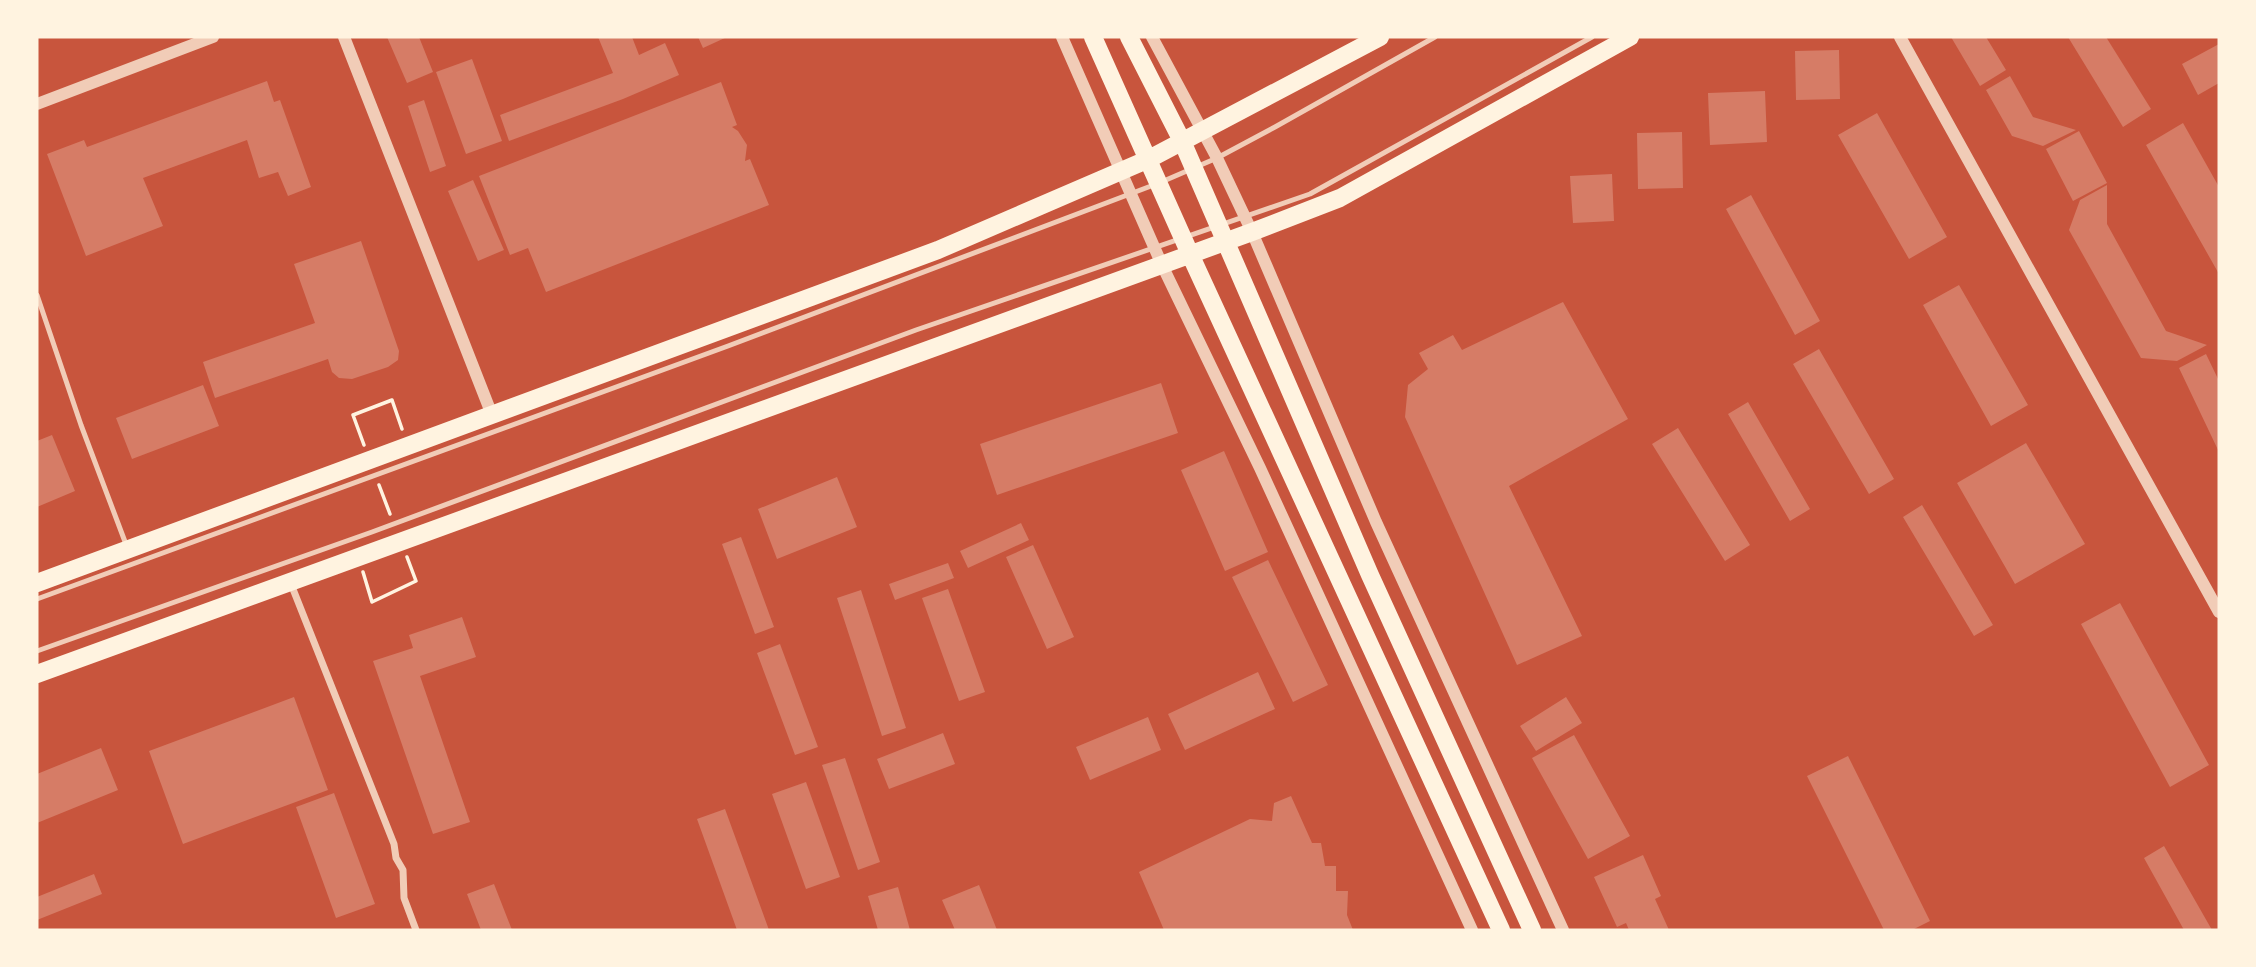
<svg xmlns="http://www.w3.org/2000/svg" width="2256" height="967" viewBox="0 0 2256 967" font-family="'Golos Text',sans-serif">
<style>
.building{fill:#d67c66}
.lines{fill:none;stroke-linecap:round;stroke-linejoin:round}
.path{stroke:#fff3e0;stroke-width:3.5}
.service{stroke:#f1ccb7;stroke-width:5}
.minor{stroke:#f1ccb7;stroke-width:7}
.tertiary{stroke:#f1ccb7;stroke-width:12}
.primary{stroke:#fff3e0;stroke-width:18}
</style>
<rect width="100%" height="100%" fill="#c8553d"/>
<path class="building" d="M387,37h32l14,35 -26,11z
M598,37h34l7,18 26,-12 14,32 -56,24 -114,42 -9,-26 113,-42z
M698,37h29l-24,11z
M1951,37h35l20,33 -26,16z
M2068,37h38l45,72 -28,18z
M2219,44v39l-21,12 -16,-31z
M1839,50l1,49 -44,1 -1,-49z
M472,59l30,82 -36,13 -30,-82z
M2010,76l23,41 43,13 -33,16 -31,-10 -26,-46z
M267,81l7,21 6,-2 31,87 -23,9 -10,-24 -19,6 -12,-38 -104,38 20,48 -77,30 -39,-102 37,-14 3,7z
M721,82l16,43 -5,2 6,4 9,14 -2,16 5,-2 19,46 -223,87 -18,-44 -18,7 -31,-79z
M1765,91l2,51 -57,3 -2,-52z
M424,100l22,66 -16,6 -22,-66z
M1877,113l70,124 -38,22 -71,-124z
M2183,123l36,64v87l-73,-129z
M2079,131l28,52 -34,18 -27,-52z
M1682,132l1,56 -45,1 -1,-56z
M1612,174l2,47 -41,2 -3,-47z
M473,180l31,70 -26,11 -30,-70z
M2107,185v39l59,107 41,14 -30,16 -36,-3 -72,-128 11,-30z
M1751,195l69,126 -25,14 -69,-126z
M361,241l38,110 -1,9 -10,7 -36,12 -13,-1 -7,-6 -4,-13 -113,39 -12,-36 112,-39 -21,-59z
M1959,285l69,120 -37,21 -68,-121z
M1563,302l65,117 -119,67 73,150 -65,29 -112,-248 3,-32 20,-16 -9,-16 34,-18 9,15z
M1819,349l75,130 -25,15 -76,-130z
M2206,354l13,27v71l-40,-84z
M1161,383l17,50 -181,62 -17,-51z
M203,385l16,41 -87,33 -16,-41z
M1748,402l62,107 -20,12 -62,-107z
M1678,428l72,117 -25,16 -73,-117z
M52,435l23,56 -38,16v-66z
M2026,443l59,101 -70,40 -58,-101z
M1224,451l44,101 -43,19 -44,-101z
M837,477l20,50 -80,32 -19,-50z
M1922,505l71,120 -19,11 -71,-119z
M1021,523l8,17 -61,28 -8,-17z
M741,537l33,90 -19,7 -33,-90z
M1033,545l41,92 -27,12 -41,-92z
M1268,560l60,125 -35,17 -61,-125z
M948,563l6,15 -59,22 -6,-16z
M948,589l37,103 -26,9 -37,-103z
M861,590l45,138 -24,8 -45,-138z
M2120,603l89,162 -39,22 -89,-163z
M462,617l14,40 -56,19 50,146 -37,12 -60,-173 40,-13 -4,-13z
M780,644l38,103 -23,8 -38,-102z
M1258,672l17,37 -90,41 -17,-36z
M294,697l34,93 -145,54 -34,-93z
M1566,697l16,26 -46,28 -16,-25z
M1148,717l13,33 -71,30 -14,-33z
M943,733l12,31 -66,25 -12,-30z
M1574,735l56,101 -42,23 -56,-101z
M101,748l17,42 -81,33v-49z
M1848,756l82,165 -18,9h-28l-77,-154z
M845,758l35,104 -22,8 -36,-105z
M806,782l34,95 -34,12 -34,-95z
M334,793l41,111 -39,14 -40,-111z
M1291,796l21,47h9l4,23h11v25h12l-1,24 6,15h-189l-25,-58 111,-53 22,2 2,-18z
M725,809l44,121h-32l-40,-111z
M2164,846l48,84h-28l-40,-72z
M1643,855l18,41 -6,3 14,31h-40l-3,-7 -9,4 -23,-50z
M94,874l8,20 -65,26v-23z
M494,884l18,46h-31l-14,-36z
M979,885l18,45h-42l-13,-30z
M898,887l12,43h-32l-10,-34z"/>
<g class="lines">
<path class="path" d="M364,445l-11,-30 39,-15 10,29
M379,485l11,29
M363,572l9,30 44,-21 -9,-24"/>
<path class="service" d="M37,295l44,130 46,122
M37,599l691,-253 431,-163 58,-25 58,-31 160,-90
M37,651l335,-119 544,-202 394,-136 282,-157"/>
<path class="minor" d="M291,584l103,260 2,14 7,12 1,28 12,32"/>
<path class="tertiary" d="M344,37l148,378
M1062,37l100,228 98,203 212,462
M1152,37l65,121 35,74 124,290 187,408
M1900,37l319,575
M37,104l176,-67"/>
<path class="primary" d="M1093,37l97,217 311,676
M1129,37l53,104 188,434 162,355
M37,583l901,-333 211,-91 231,-122
M37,674l1215,-442 88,-34 290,-161"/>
</g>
<rect width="2256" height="967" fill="none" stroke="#fff3e0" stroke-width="77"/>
</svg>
